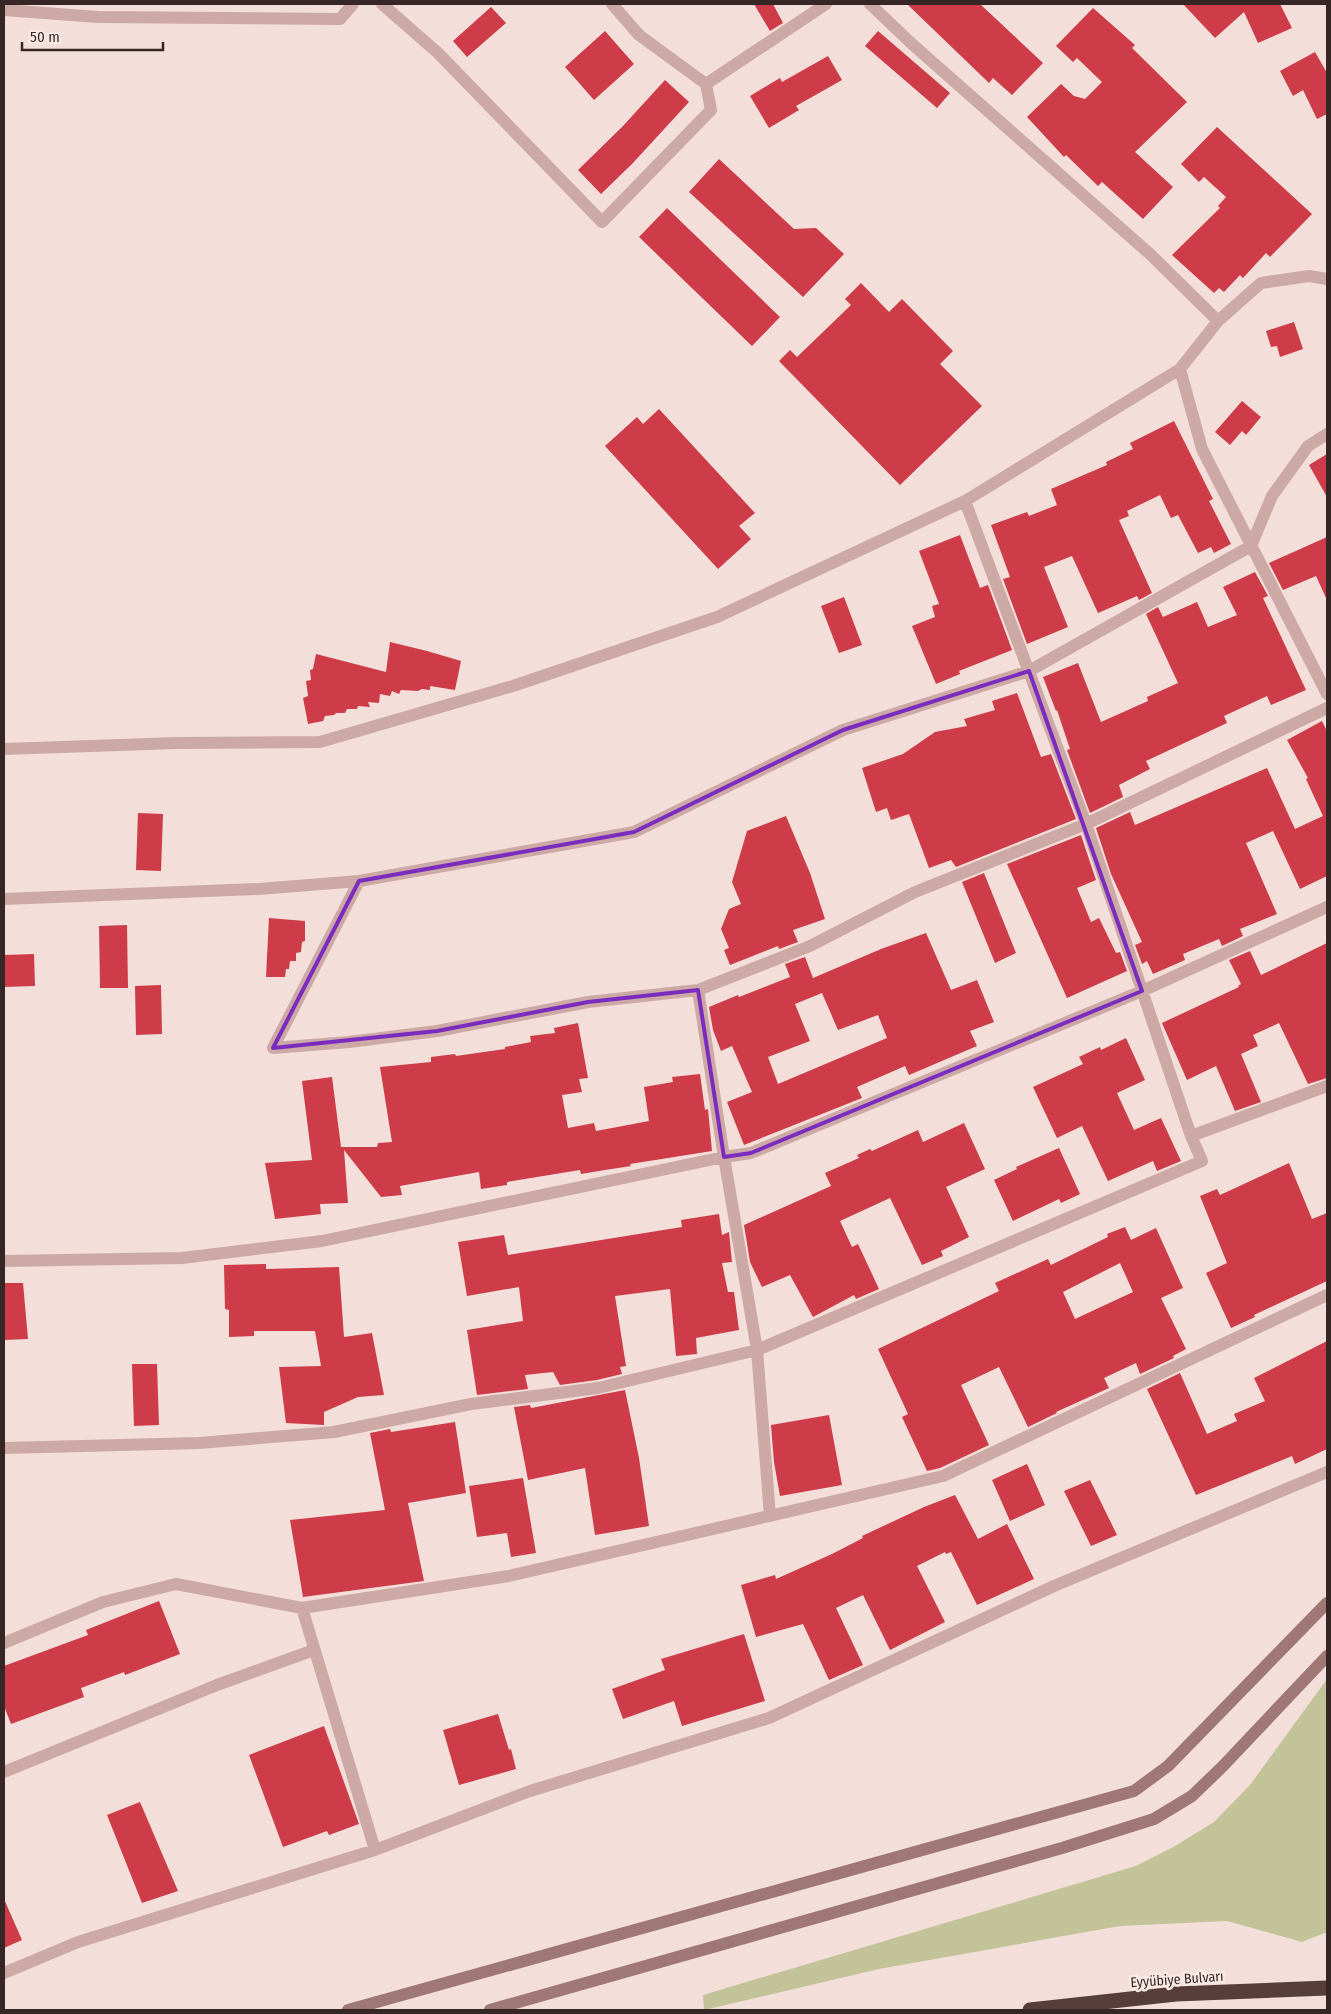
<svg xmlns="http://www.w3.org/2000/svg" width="1331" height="2014" viewBox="0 0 1331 2014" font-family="'Fira Sans Condensed',sans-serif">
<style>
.green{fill:#c2c398}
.building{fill:#cd3c48;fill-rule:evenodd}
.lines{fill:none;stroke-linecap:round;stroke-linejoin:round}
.street{stroke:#cca9a4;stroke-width:12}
.secondary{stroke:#9f7775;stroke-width:12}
.highway{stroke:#583d3d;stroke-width:15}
.marked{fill:none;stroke:#7b2cbf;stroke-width:4;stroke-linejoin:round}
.labels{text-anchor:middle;stroke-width:5;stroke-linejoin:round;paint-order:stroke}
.street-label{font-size:14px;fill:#362626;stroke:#faeae5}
</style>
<rect width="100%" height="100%" fill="#f3ded9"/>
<path class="green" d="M1327,1679v253l-25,10 -75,-21 -107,5 -241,43 -175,41 -1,-15 433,-129 39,-20 39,-24 36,-37z"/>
<path class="building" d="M754,4h19l10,19 -13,8z
M907,4h73l63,59 -31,32 -19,-17 -4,5z
M1183,4h97l12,24 -34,15 -14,-31 -29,26z
M491,7l15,16 -39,34 -14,-16z
M1093,8l42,37 -3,3 55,54 -52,50 38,35 -30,32 -41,-37 -4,4 -32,-31 -2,2 -37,-40 34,-33 13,12 11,3 17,-17 -25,-24 -4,4 -17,-16z
M605,31l29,33 -40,36 -29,-33z
M878,31l72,62 -13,15 -72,-62z
M1315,52l12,21v41l-10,5 -14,-29 -10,6 -13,-25z
M828,56l14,24 -46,26 3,4 -30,18 -19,-32 30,-18 2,4z
M665,80l24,22 -57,62 -31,30 -23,-24 45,-44z
M1217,127l95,87 -42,43 -4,-4 -23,25 -3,-3 -16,17 -5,-4 -5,5 -42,-38 48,-47 -2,-2 8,-9 -22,-20 -5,5 -18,-18z
M719,159l75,70 22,-1 28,26 -41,43 -114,-105z
M667,208l113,109 -28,29 -113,-109z
M861,283l28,29 13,-13 51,52 -13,13 42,42 -82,79 -121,-124 11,-11 7,7 54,-52 -6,-6z
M1294,322l9,27 -23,8 -3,-11 -6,1 -5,-16z
M1242,401l19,16 -15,18 -4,-4 -12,14 -15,-13z
M659,409l96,104 -16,13 12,13 -33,30 -113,-123 32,-29 6,7z
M1174,421l39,78 -4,2 22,43 -17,9 -3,-6 -13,6 -20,-38 -7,3 -11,-23 -33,16 2,5 -10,4 33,73 -13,7 -2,-4 -39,17 -26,-57 -28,11 24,60 -41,17 -24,-65 7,-2 -19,-52 36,-13 2,4 28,-11 -6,-16 56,-24 -1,-3 27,-13 -3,-6z
M1327,454v43l-18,-32z
M960,535l20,53 8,-3 24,65 -53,21 1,3 -24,10 -24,-58 23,-9 -3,-11 7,-2 -20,-53z
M1327,537v63l-11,-24 -33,14 -14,-27z
M1255,572l13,24 -5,2 43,92 -35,15 -4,-9 -43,20 3,7 -81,38 4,8 -31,16 4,12 -33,16 -23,-63 3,-1 -13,-39 -1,1 -13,-34 35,-14 23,59 47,-21 -1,-4 31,-14 -32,-69 12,-7 5,10 34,-15 11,25 29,-12 -14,-28z
M844,597l18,48 -23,8 -18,-47z
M390,642l37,9 34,10 -6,29 -25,-4v4l-8,-1 -4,2 -17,-1 -2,4 -7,-3 -2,5 -10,-2 -1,9 -11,-1 2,5 -12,-1 -1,3h-10l-2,4h-9l-2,2 -9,1 -2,5 -15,3 -5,-26 5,-2 -2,-15 5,-1 -1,-10 3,-1 3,-15 70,18z
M1017,693l24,64 10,-3 25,65 -120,48 -5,-7 -22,8 -20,-54 -18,6 -4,-12 -11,4 -14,-44 41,-14 32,-22 32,-6 -3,-7 31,-9 -3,-9z
M1322,721l5,10v145l-27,13 -27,-58 -27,12 31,71 -37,15 3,7 -21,10 -3,-7 -36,15 2,6 -32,14 -6,-13 -5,3 -7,-19 7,-3 -31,-68 -15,-46 34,-16 5,13 132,-57 28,61 28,-13 -17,-37 2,-1 -21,-38z
M138,813l25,1 -2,57 -25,-1z
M786,816l24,57 15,46 -32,11 5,12 -19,7 -1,-3 -48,19 -6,-15 5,-2 -8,-19 8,-20 12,-5 -9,-22 15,-51z
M1081,835l15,45 -19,8 14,34 8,-4 17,35 4,-1 7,19 -60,27 -60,-134z
M984,873l32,80 -21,10 -33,-81z
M269,918l36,3v20l-3,1 -1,10 -5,1v8h-6l-1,8h-3l-1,8h-19z
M127,925l1,63h-28l-1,-62z
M926,933l25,57 26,-10 17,42 -24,9 7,15 -68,29 -4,-9 -48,21 5,11 -118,47 -17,-43 25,-10 -20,-46 -11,5 -8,-21 -4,-23 29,-12 1,2 51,-20 -5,-13 20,-7 8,21 68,-29zM822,993l16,37 40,-15 9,23 -109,46 -10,-27 42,-16 -15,-37z
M1327,943v135l-19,6 -29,-61 -26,12 5,11 -17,8 20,48 -26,9 -19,-45 -29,14 -25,-57 77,-36 -1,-1 3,-2 -12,-24 21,-9 11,24z
M34,954l1,32 -31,1v-32z
M161,985l1,49 -26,1 -1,-49z
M578,1023l10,55 -9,1 3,13 -20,3 6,33 26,-5 2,8 53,-10 -5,-34 29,-5 -1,-5 28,-3 5,36 3,-1 4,42 -82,13 1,2 -26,4 -24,4 -1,-4 -73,12v3l-26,4 -2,-17 -79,14 2,9 -21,2 -37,-47 4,53 -28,1 1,10 -46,5 -10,-56 47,-3 -10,-79 30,-4 9,70h36l1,-4 14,-1 -12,-75 51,-5v-5l24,-3 1,2 49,-7v-2l26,-5 -1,-6 25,-3 -1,-5z
M1126,1038l19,42 -28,13 17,37 27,-12 20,43 -24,10 -4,-10 -45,20 -26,-55 -25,12 -24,-51 50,-23 -4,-7 21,-10 1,3z
M964,1123l21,46 -39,18 23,50 -28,14 2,5 -21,9 -32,-67 -50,23 12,26 6,-3 21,45 -23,10 -2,-4 -41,22 -23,-42 -28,12 -12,-25 -6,-37 87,-39 -6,-13 34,-15 -2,-3 13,-6 2,2 46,-21 5,12z
M1059,1148l21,46 -19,9 -2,-4 -46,22 -19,-41 23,-11 -1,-2z
M1289,1163l23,56 15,-6v68l-73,34 1,2 -24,11 -25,-55 21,-10 -27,-67 17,-7 3,6z
M719,1214l3,21 7,-3 3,30 -10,1 6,29h6l5,38 -43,8 1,16 -21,2 -6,-67 -55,7 11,70 -6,1 2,7 -25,6 -37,5 -7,-13 -28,3 3,14 -51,6 -10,-65 56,-9 -4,-34 -52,9 -9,-54 46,-7 4,20 174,-28 -1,-7z
M1125,1227l6,13 25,-12 27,60 -22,10 25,51 -13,7 1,2 -34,16 -4,-11 -32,15 5,10 -53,24 1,1 -29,14 -29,-60 -38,18 28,60 -49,23 -13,3 -25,-54 6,-3 -30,-65 121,-58 -4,-8 53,-24 3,6 57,-28 -1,-3zM1120,1263l13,29 -58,27 -12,-27z
M266,1264v5l73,-2 5,70 28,-4 12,62 -26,2 -34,15v13l-38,-2 -7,-56 42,-1 -6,-35h-61v5l-25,1v-27l-4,-1 -1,-44z
M4,1283h19l5,56 -24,1z
M1327,1341v108l-32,15 -3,-8 -96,39 -49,-106 33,-16 27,61 30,-13 -3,-7 31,-13 -11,-23z
M132,1364h25l2,61 -25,1z
M625,1390l14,68 10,68 -54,9 -10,-67 -57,12 -14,-73 16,-2 1,3z
M829,1415l13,70 -62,11 -6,-34 -3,-37z
M455,1422l11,71 -58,10 16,78 -121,16 -13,-77 95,-10 -15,-77 20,-4 1,3z
M1027,1464l18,41 -35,16 -18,-41z
M523,1478l13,75 -25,4 -4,-24 -30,4 -8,-51z
M1090,1480l27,55 -26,11 -27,-55z
M955,1495l23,44 29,-15 27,55 -57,26 -26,-53 -5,2 -1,-2 -28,14 28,56 -55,28 -27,-55 -27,13 27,57 -34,15 -26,-56 -47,13 -15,-52 34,-10 1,4 56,-25 31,-16 -1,-2 62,-29z
M159,1601l21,53 -55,21 -1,-3 -43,16 3,9 -73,27 -7,-18v-40l84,-31 -2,-5z
M744,1634l21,67 -83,25 -8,-25 -51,18 -11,-30 53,-19 -4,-11z
M498,1714l11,36 2,-1 5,20 -57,16 -16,-55z
M324,1726l35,98 -30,11 -2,-4 -44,16 -34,-92z
M140,1802l38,89 -36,12 -35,-88z
M4,1899l18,41 -18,8z"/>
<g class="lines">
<path class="street" d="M382,4l56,49 164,169 109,-112 -5,-26
M612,4l27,31 67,49 120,-80
M4,10l94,7 242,2 13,-15
M1218,321l43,-38 48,-7 18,3
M1180,369l22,80 125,245
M965,501l121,323 105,312
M4,749l173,-6 143,-1 193,-56 204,-69 248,-116 215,-132 38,-48 -67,-66 -239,-211 -42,-40
M359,881l-86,167 76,-6 88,-11 151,-29 110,-12 112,-44 105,-54 171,-68 241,-116
M4,899l255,-10 100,-8 275,-49 209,-102 186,-59 222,-125 21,-50 36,-50 19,-12
M698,990l26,167 33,193 13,166
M4,1261l178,-3 140,-17 402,-84 27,-4 391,-162 185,-84
M4,1448l195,-5 135,-11 137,-28 127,-16 159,-38 445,-189 -11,-25 136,-50
M302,1608l73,242
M4,1643l99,-41 73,-18 126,24 207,-32 434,-100 384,-181
M4,1772l213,-87 97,-35
M4,1973l74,-31 297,-92 155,-59 239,-73 285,-132 273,-114"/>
<path class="secondary" d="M348,2010l786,-219 34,-25 159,-163
M490,2010l572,-162 92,-29 38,-23 31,-30 104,-110"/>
<path class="highway" d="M1030,2010l146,-16 151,-6"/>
</g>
<path class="marked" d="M1029,671l113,320 -391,162 -27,4 -26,-167 -110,12 -151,29 -164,17 86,-167 275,-49 209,-102z"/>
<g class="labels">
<g class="street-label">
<text transform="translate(1177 1979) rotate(-4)" y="5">Eyyübiye Bulvarı</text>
</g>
</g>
<rect width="1331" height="2014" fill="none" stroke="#362626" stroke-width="10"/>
<path d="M22 42v8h141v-8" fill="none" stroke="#362626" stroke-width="2.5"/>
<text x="30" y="42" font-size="15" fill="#362626" stroke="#faeae5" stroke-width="4" paint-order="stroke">50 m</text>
</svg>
